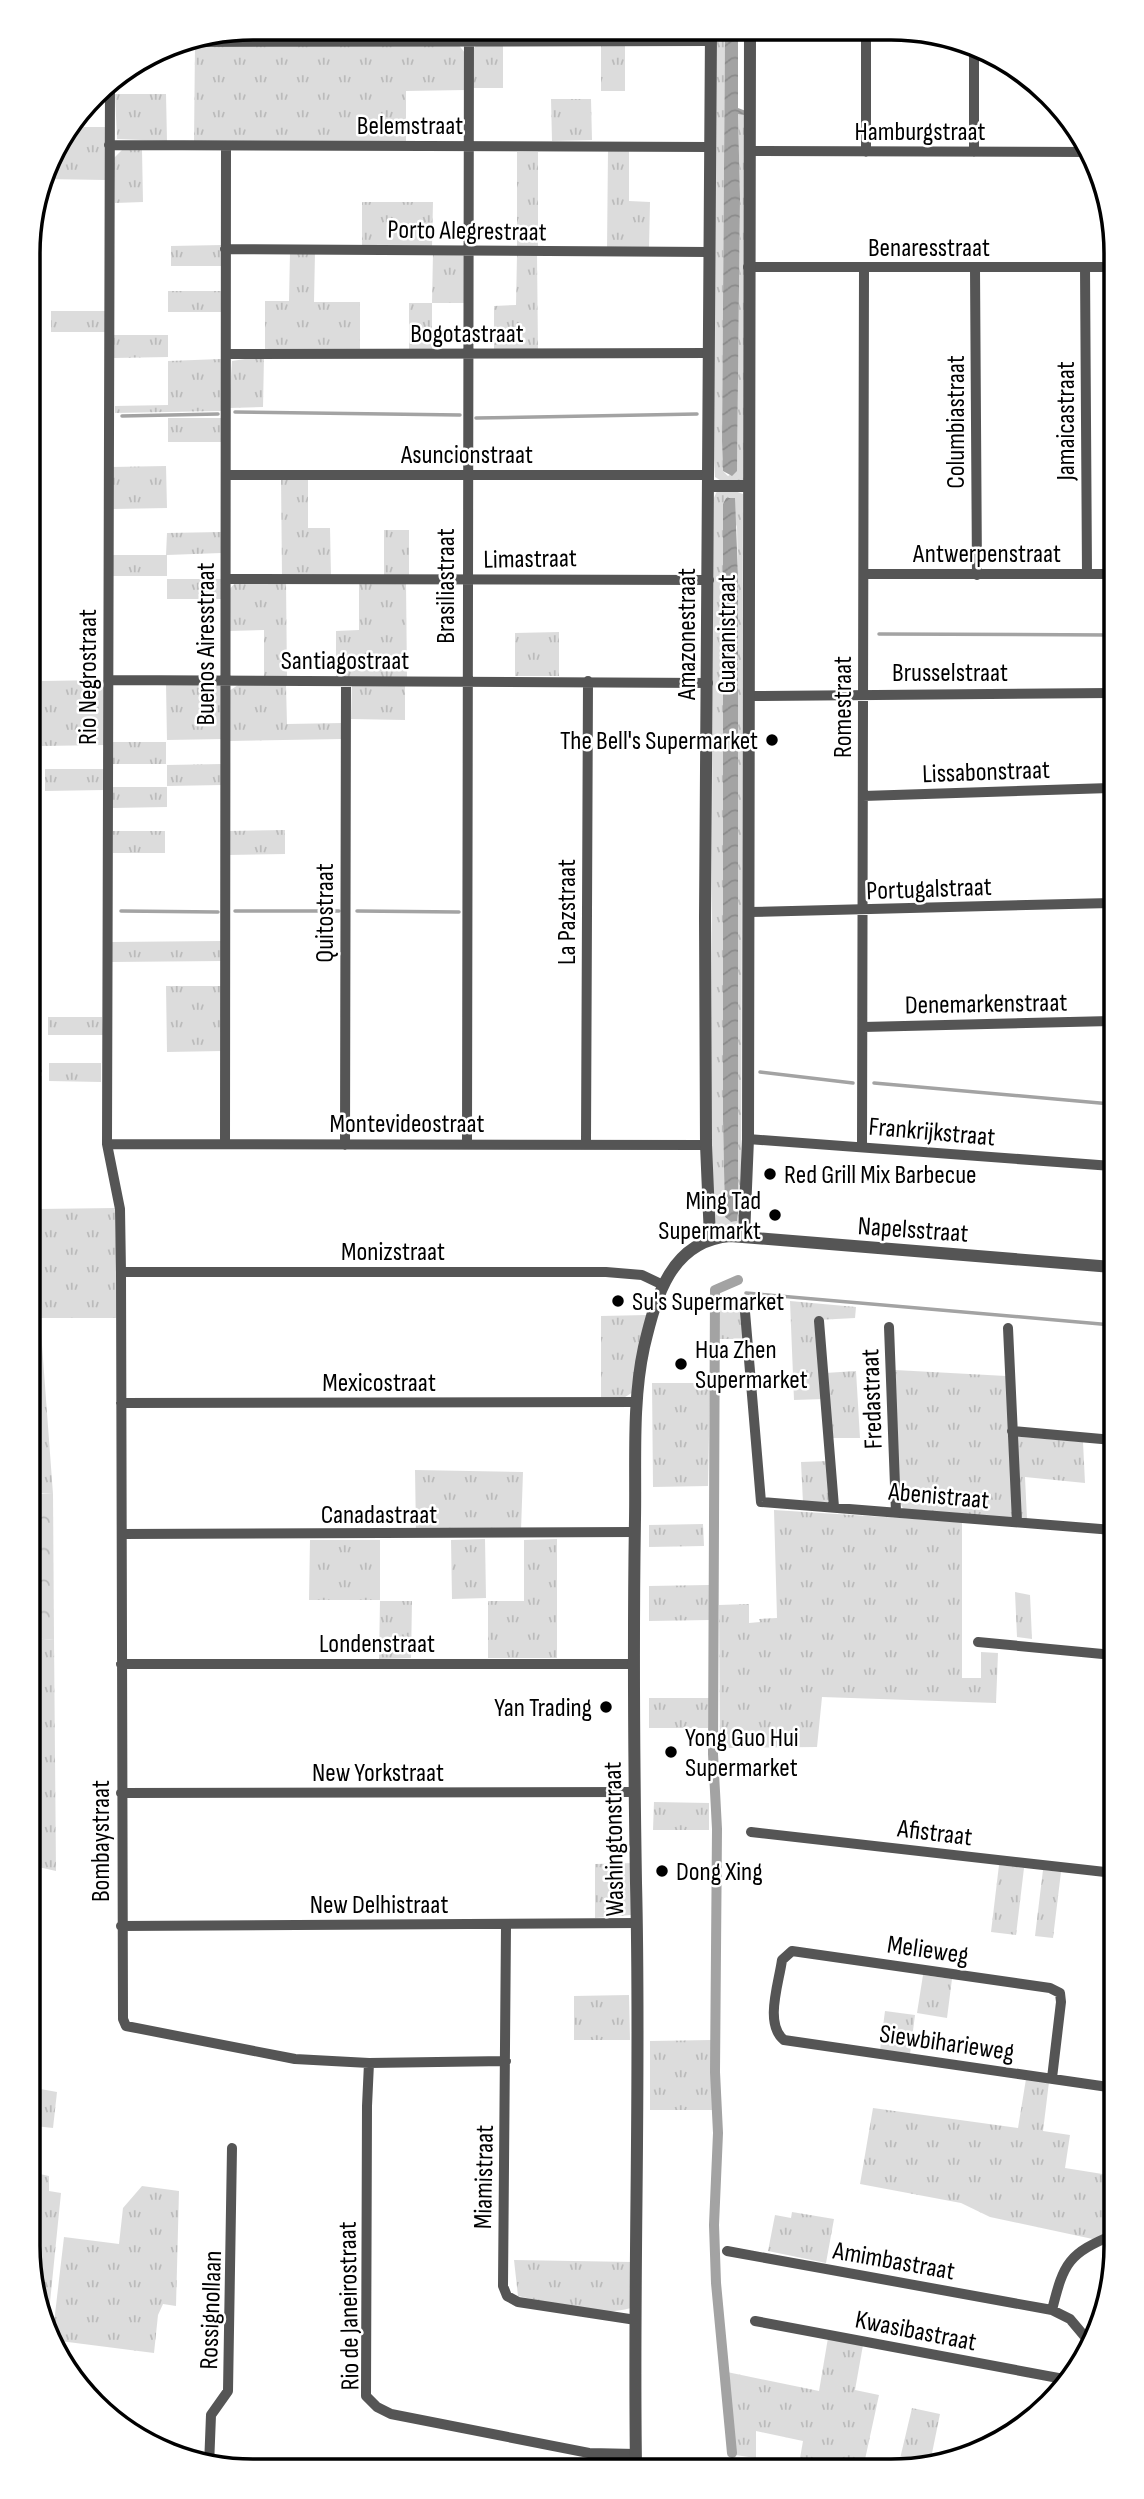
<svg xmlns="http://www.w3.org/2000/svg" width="1144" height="2499" viewBox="0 0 1144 2499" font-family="'Sofia Sans Condensed',sans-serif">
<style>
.grass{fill:url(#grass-tufts);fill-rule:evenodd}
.forest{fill:url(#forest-crowns)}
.water{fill:url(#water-waves)}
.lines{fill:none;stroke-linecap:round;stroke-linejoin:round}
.stream{stroke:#a3a3a3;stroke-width:3.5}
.canal{stroke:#a3a3a3;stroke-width:10}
.minor{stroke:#555;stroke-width:10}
.tertiary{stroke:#555;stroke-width:12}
.poi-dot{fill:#000;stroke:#fff;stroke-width:2.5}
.labels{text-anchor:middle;stroke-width:5;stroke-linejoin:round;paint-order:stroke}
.street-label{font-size:26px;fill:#000;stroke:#fff}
.poi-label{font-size:26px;fill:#000;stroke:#fff;text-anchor:start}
.rim{fill:none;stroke:#000;stroke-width:3.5}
</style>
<defs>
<pattern id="grass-tufts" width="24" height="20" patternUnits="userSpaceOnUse" patternTransform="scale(1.75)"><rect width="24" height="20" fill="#dcdcdc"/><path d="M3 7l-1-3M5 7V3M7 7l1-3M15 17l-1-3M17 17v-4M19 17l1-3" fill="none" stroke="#bbb"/></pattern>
<pattern id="forest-crowns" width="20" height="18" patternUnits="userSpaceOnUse" patternTransform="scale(1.75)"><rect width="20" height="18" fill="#dcdcdc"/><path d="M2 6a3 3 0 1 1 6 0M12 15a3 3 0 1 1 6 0" fill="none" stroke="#bbb"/></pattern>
<pattern id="water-waves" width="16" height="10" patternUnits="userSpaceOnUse" patternTransform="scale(1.75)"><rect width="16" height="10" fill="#a3a3a3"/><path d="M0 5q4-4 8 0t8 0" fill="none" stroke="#8b8b8b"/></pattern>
</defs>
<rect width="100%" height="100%" fill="#fff"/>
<path class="grass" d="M715,31h10l-3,410 1,30 5,5 9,-6 3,-273 -2,-84 7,2 -1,365 -21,2 -8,-5 -2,-36z
M458,44l7,9v37l-59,1v50l-212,1 1,-97z
M477,45h26v43h-30v-39z
M601,45h24v46h-24z
M115,94h51l1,47 -50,-2z
M551,99h40l1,41 -40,1z
M71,127h35v53l-62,-1 7,-26z
M122,150h20l1,52 -28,1 -1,-45z
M608,151h21v50l21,1 -1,46 -42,1z
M517,152h21v97h-21z
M362,202h71l-1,45h-70z
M38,204l-7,716 -2,-682z
M222,245v21h-51v-20z
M290,253h25l-1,49h46v48l-95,1v-50h24z
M433,253h32v50h-33v48h-23v-48h23z
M537,254l1,97h-44v-45l22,-1 1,-50z
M168,291h54v21h-54z
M51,311h55v21h-55z
M114,335h54v22l-54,1z
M264,356l-1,51 -34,1 3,-47z
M221,359v52l-106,2v-7l53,-1v-44z
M168,418h54v24h-54z
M166,466l1,42 -54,1 -1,-42z
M281,478h27v50h22l1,48h-49z
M717,491h18l8,3 -2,726 -11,9 -16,-5 -3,-26 2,-698zM726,498l11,29 1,49v637l-1,8 -6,1 -6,-5 -2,-97v-615z
M384,530h25v47h-25z
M221,532v21l-54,2v21h-54v-21h53l1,-22z
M167,579h55v20h-55z
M286,582l1,95h-23v-47l-36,1v-40l7,-8z
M359,583h47l1,94 -71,1v-47l23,-1z
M559,632v44h-44v-43z
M105,680v65l-63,1v-65z
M166,685h54l3,4v50l-56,1z
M238,685h48l1,39 55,-1v16l-113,2v-50z
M352,685l53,1v34l-54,-1z
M112,742h54v22h-54z
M222,764v21l-55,1v-21z
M45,769h59v21l-59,1z
M112,787h55v20l-55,1z
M285,830v24l-57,1v-24z
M113,831h52v22h-52z
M221,941l1,20 -110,1v-20z
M166,986h56v65l-55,1z
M48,1017h54l1,18h-55z
M49,1063h52v19l-52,-1z
M31,1074l11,2 -2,133 75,-1 3,110h-78l13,176 -20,-1z
M720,1301h20l3,38h-25z
M790,1301l66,6 -1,11 -38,2 7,79 -30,1z
M647,1315l-14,77 -11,7 -21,-1v-82z
M895,1370l111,6 4,60 73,6 2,41 -60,-6 2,42 -123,-9 -5,-9z
M856,1371l4,67h-30l-5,-65z
M652,1383h58l-2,103 -55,1z
M829,1461l3,43 -29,-1 -2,-41z
M415,1470l108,2 -2,59h-105z
M774,1510l188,12v156h19v-26l17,1 -2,50 -174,-6 -5,50 -97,1 -1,-143 30,-1v19l11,-1 -1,-3 18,-1z
M703,1524l1,22 -55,1v-22z
M485,1539l1,59 -34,1 -1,-59z
M557,1539v119h-69v-57h36v-61z
M310,1540h70v60h-71z
M709,1585v35l-60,1v-35z
M1015,1592l15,3 2,44 -15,-2z
M380,1601h32l-1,57 -32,1z
M33,1638l21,2 2,231 -22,-5z
M649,1698h60l-1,30h-59z
M654,1802l55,1v27h-56z
M635,1863l-4,52 -36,3v-54z
M999,1865l25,3 -8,67 -25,-3z
M1043,1870l18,2 -8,66 -18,-2z
M923,1975l29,4 -5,39 -30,-5z
M629,1995l1,45h-56v-44z
M885,2011l30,4 -5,39 -30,-4z
M711,2040l1,70h-62v-69z
M1026,2079l23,3 -6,49 27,4 -5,33 50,8v58l-13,7 -112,-24 -29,-14 -101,-19 13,-76 145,20z
M35,2088l22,4 -4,36 -18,-2z
M35,2173l14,3v15l12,2 -14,139 -11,-27z
M142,2186l37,5 -3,115 -13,-2 -5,11 -4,38 -102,-13 12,-103 55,7 4,-36z
M792,2212l42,7 -8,44 -58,-12 7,-36 16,3z
M514,2260l119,2 -2,46c-34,10 -78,-5 -113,-12z
M828,2338l35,7 -8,45 24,5 -15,69h-65l4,-23 -47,-10v27l-21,-3 -8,-83 92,19z
M912,2408l28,6 -10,49h-31z"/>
<path class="forest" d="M33,1494h20l1,146 -21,-2z"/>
<path class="water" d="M725,31h13v77l8,3 -1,4 -7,-1 2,83 -3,274 -5,5 -9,-5 -1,-30z
M726,498h9l3,78v637l-1,8 -6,1 -6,-5 -2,-97v-616z"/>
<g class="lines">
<path class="stream" d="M235,412l225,3
M122,416l96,-2
M476,418l221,-4
M879,634l231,1
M121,911l97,1
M235,911h104
M357,911l102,1
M31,1069l9,2
M760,1072l93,11
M874,1083l237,21
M746,1293l366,32"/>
<path class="canal" d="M732,2453l-16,-170 -2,-58 4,-92 -3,-61 2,-243 -4,-75 2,-464 23,-10"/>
<path class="minor" d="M866,32v120
M183,42l528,-1
M110,81l-3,1063 13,65 1,63 2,747 3,7 169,33 74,4 137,-2
M109,145l601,2
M750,151l340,1
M974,152v-100
M225,249l484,3
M748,267h360
M1085,267l2,307
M975,269l2,306
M226,354l483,-1
M226,475h482
M864,574h246
M226,579l483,1
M109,680l599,3
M749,696l361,-3
M863,796l247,-8
M749,912l362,-9
M863,1027l248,-6
M748,1139l364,27
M225,1142l1,-996
M586,1143l2,-462
M107,1144l599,1
M467,1144l2,-1115
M345,1145l1,-463
M862,1147l2,-879
M121,1272h485l36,3 21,10
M744,1300l17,202 352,28
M819,1321l15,186
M889,1327l7,185
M1008,1328l9,194
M121,1403l516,-1
M1012,1431l101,9
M122,1534l513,-2
M978,1642l135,13
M121,1664h511
M121,1793l513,-1
M751,1832l363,41
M121,1926l516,-3
M506,1926l-3,360 4,10 11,6 118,18
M369,2063l-2,43 -1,290 11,11 14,7 198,39 47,1
M1052,2078l9,-76 -1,-9 -10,-5 -258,-37 -10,9c-3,23 -18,64 2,80l331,48
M727,2251l325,59 18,9 21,25
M1052,2310c12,-48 16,-56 63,-76
M755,2321l314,59
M209,2466l2,-51 17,-24 4,-243"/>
<path class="tertiary" d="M708,486h41
M744,1236l4,-97 2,-1108
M710,1238l-4,-93 -1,-228 6,-886
M636,2465c-3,-194 5,-388 0,-582 -2,-121 -3,-243 -1,-364 1,-57 -3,-117 9,-172 12,-51 27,-106 86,-111l382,31"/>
</g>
<g class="poi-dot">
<circle cx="772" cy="740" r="7"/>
<circle cx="770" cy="1174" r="7"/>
<circle cx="775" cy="1215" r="7"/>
<circle cx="618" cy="1301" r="7"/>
<circle cx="681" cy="1364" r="7"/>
<circle cx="606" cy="1707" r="7"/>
<circle cx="671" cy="1752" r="7"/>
<circle cx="662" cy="1871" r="7"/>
</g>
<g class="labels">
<g class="street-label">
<text x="410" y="134">Belemstraat</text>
<text x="920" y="140">Hamburgstraat</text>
<text transform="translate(467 230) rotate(1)" y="9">Porto Alegrestraat</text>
<text x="929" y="256">Benaresstraat</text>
<text x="467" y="342">Bogotastraat</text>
<text transform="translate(1065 421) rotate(-90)" y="9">Jamaicastraat</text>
<text transform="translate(955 422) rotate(-90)" y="9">Columbiastraat</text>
<text x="467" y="463">Asuncionstraat</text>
<text x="987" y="562">Antwerpenstraat</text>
<text transform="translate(530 558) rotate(-1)" y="9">Limastraat</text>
<text transform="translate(445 586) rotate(-90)" y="9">Brasiliastraat</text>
<text transform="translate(686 634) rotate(-90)" y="9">Amazonestraat</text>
<text transform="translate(726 634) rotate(-90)" y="9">Guaranistraat</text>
<text transform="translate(205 644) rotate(-90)" y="9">Buenos Airesstraat</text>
<text x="345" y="669">Santiagostraat</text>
<text x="950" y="681">Brusselstraat</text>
<text transform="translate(87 677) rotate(-90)" y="9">Rio Negrostraat</text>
<text transform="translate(842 707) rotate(-90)" y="9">Romestraat</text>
<text transform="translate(986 771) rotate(-2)" y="9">Lissabonstraat</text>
<text transform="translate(929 888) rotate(-2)" y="9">Portugalstraat</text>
<text transform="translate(566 912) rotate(-90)" y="9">La Pazstraat</text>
<text transform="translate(324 913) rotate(-90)" y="9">Quitostraat</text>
<text transform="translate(986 1003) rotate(-1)" y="9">Denemarkenstraat</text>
<text x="407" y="1132">Montevideostraat</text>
<text transform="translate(932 1131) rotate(5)" y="9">Frankrijkstraat</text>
<text transform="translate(913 1229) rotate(4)" y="9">Napelsstraat</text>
<text x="393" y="1260">Monizstraat</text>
<text x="379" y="1391">Mexicostraat</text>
<text transform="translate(871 1399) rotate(-92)" y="9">Fredastraat</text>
<text transform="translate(939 1495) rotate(5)" y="9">Abenistraat</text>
<text x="379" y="1523">Canadastraat</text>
<text x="377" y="1652">Londenstraat</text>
<text x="378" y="1781">New Yorkstraat</text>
<text transform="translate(935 1832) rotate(7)" y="9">Afistraat</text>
<text transform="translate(613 1839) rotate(-91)" y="9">Washingtonstraat</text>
<text transform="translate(100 1841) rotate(-90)" y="9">Bombaystraat</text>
<text x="379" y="1913">New Delhistraat</text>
<text transform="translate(928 1949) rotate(8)" y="9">Melieweg</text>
<text transform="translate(947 2042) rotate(8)" y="9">Siewbiharieweg</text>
<text transform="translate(483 2177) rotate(-89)" y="9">Miamistraat</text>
<text transform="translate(894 2260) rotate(10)" y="9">Amimbastraat</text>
<text transform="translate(348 2306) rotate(-91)" y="9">Rio de Janeirostraat</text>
<text transform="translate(210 2310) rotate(-88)" y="9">Rossignollaan</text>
<text transform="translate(916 2330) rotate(11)" y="9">Kwasibastraat</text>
</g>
<g class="poi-label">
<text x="758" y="749" text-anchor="end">The Bell's Supermarket</text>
<text x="784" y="1183">Red Grill Mix Barbecue</text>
<text x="761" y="1209" text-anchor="end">Ming Tad<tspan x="761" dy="30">Supermarkt</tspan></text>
<text x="632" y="1310">Su's Supermarket</text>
<text x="695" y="1358">Hua Zhen<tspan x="695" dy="30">Supermarket</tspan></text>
<text x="592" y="1716" text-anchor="end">Yan Trading</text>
<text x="685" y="1746">Yong Guo Hui<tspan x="685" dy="30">Supermarket</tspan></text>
<text x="676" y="1880">Dong Xing</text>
</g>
</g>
<path d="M0 0H1144V2499H0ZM253 40H891A213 213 0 0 1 1104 253V2246A213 213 0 0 1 891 2459H253A213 213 0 0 1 40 2246V253A213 213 0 0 1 253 40Z" fill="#fff" fill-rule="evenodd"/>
<path class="rim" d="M253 40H891A213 213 0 0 1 1104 253V2246A213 213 0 0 1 891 2459H253A213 213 0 0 1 40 2246V253A213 213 0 0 1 253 40Z"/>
</svg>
